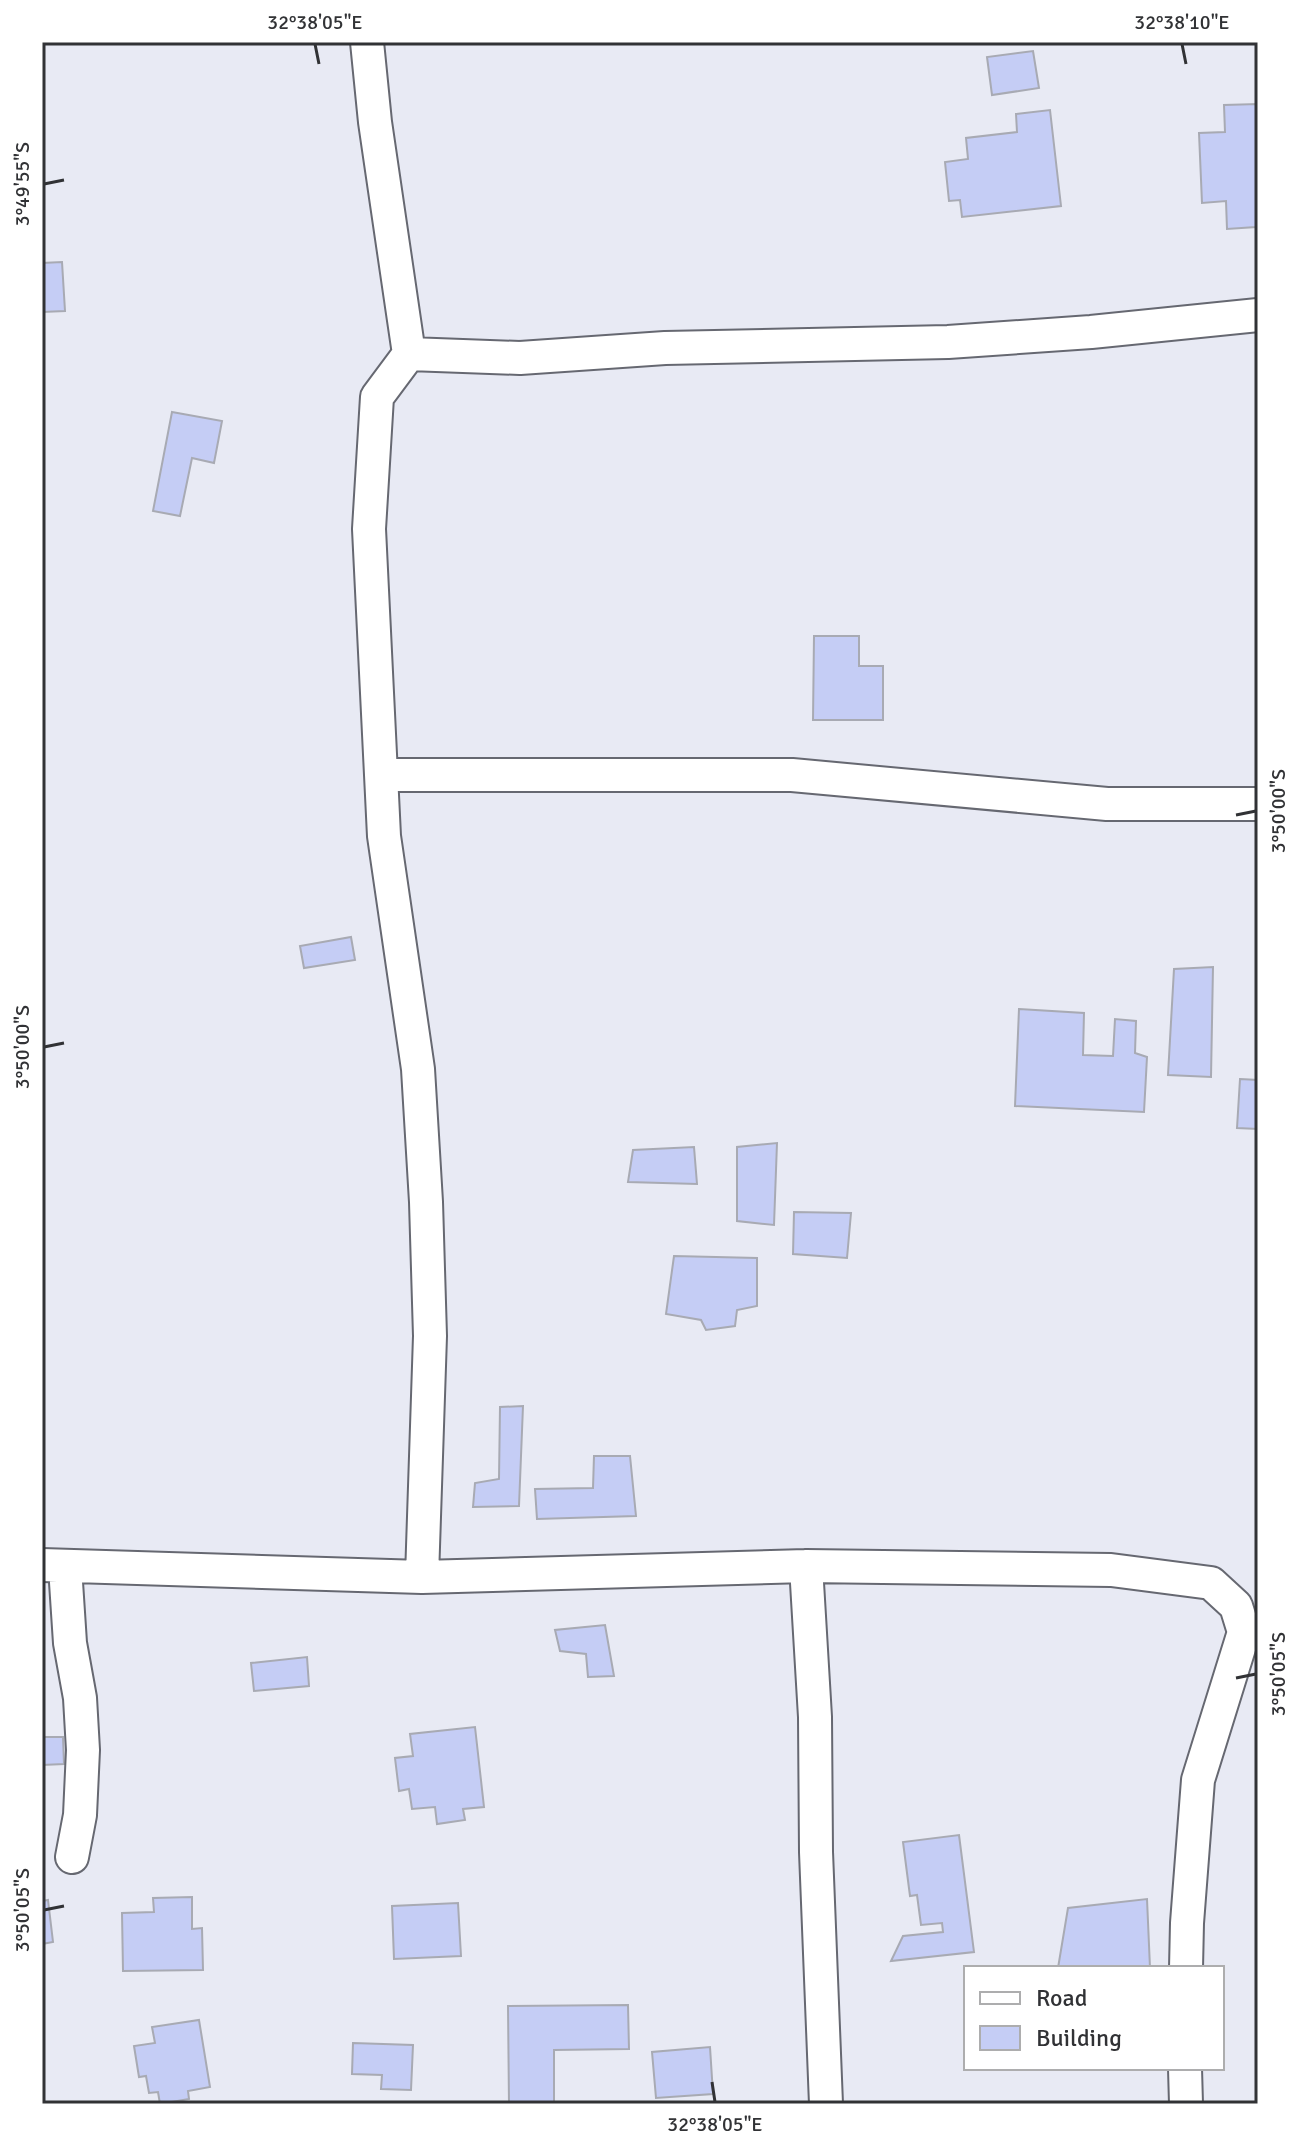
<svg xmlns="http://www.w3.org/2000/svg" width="1300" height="2146" viewBox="0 0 1300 2146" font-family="Signika,sans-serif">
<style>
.building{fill:#c5cdf5;stroke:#a8aab3;stroke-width:2}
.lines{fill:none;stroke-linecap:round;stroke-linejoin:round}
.minor-casing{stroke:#666871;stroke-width:36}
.minor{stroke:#fff;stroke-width:32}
.ticks{fill:none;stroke:#313235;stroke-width:3}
.neatline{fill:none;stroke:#313235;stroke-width:3}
.ticks-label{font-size:20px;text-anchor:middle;fill:#313235}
</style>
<rect width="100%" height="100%" fill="#e8eaf4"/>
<path class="building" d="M1033,51l6,37 -47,7 -5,-38z
M1258,104l-2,123 -29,2 -1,-28 -24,2 -3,-70 26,-1 -1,-27z
M1050,110l11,96 -99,11 -2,-17 -11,1 -4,-39 23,-3 -2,-21 51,-6 -1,-18z
M62,262l3,49 -23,1v-49z
M172,412l50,9 -8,42 -22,-5 -12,58 -27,-5z
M814,636h45v30h24v54h-70z
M351,937l4,23 -51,8 -4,-22z
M1213,967l-2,110 -43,-2 6,-106z
M1019,1009l65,4 -1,42 30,1 2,-37 21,2 -1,32 12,4 -3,55 -129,-6z
M1240,1079l18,1v49l-21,-1z
M777,1143l-3,82 -37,-4v-74z
M694,1147l3,37 -69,-2 5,-32z
M794,1212l57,1 -4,45 -54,-4z
M674,1256l83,2v48l-20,4 -2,16 -29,4 -5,-10 -35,-6z
M523,1406l-4,100 -46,1 2,-24 24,-4 1,-72z
M594,1456h36l6,60 -99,3 -2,-30 58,-1z
M605,1625l9,51 -26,1 -2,-23 -26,-3 -5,-21z
M307,1657l2,29 -55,5 -3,-28z
M475,1727l9,80 -21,2 2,11 -28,4 -2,-17 -23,2 -3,-20 -10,2 -4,-33 18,-2 -3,-22z
M42,1737h21l1,27 -22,1z
M959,1835l15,117 -83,9 12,-25 40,-4 -1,-9 -21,2 -4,-30 -7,1 -7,-54z
M192,1897v32l10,-1 1,42 -80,1 -1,-58 32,-1 -1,-14z
M1147,1899l3,69h-92l10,-60z
M48,1900l5,42 -11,2v-43z
M458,1903l3,53 -67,3 -2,-53z
M628,2005l1,44 -75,1v54h-45l-1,-98z
M199,2020l11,67 -22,4 1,8 -29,5 -2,-12 -9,1 -3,-17 -7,1 -5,-31 21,-3 -3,-16z
M353,2043l60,2 -2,45 -30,-1 1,-14 -30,-1z
M710,2047l3,47 -57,4 -4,-46z"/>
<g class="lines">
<g class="minor-casing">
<path id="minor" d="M367,42l8,80 34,232 111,4 145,-10 283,-6 143,-10 167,-17
M409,354l-32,43 -8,132 15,307 34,233 8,133 4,134 -8,241
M382,775h410l315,29h151
M42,1565l380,12 384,-11 305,4 100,13 25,23 8,26 -46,148 -11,143 -1,45
M806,1566l9,151 1,135 10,252
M65,1567l5,76 10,55 3,52 -3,65 -8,42
M1185,2068l1,36"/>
</g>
<use href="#minor" class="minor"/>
</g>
<path class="ticks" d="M315,44l4,20M1182,44l4,20M44,184l20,-4M1236,815l20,-4M44,1047l20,-4M1236,1678l20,-4M44,1910l20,-4M712,2082l3,20"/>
<rect width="1300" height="2146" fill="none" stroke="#ffffff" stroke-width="88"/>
<rect x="964" y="1966" width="260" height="104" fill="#ffffff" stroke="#adadae" stroke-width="2"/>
<rect x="980" y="1992" width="40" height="12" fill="#ffffff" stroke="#adadae" stroke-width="2"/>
<text x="1036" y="2006" font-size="24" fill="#313235">Road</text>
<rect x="980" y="2026" width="40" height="24" fill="#c5cdf5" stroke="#adadae" stroke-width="2"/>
<text x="1036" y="2046" font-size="24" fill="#313235">Building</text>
<rect x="44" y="44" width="1212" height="2058" class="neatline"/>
<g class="ticks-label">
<text x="315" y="29">32°38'05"E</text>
<text x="1182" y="29">32°38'10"E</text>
<text transform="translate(22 184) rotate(-90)" y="7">3°49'55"S</text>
<text transform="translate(1278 811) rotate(-90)" y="7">3°50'00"S</text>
<text transform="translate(22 1047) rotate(-90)" y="7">3°50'00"S</text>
<text transform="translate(1278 1674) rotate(-90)" y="7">3°50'05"S</text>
<text transform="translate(22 1910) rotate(-90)" y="7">3°50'05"S</text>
<text x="715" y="2131">32°38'05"E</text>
</g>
</svg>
